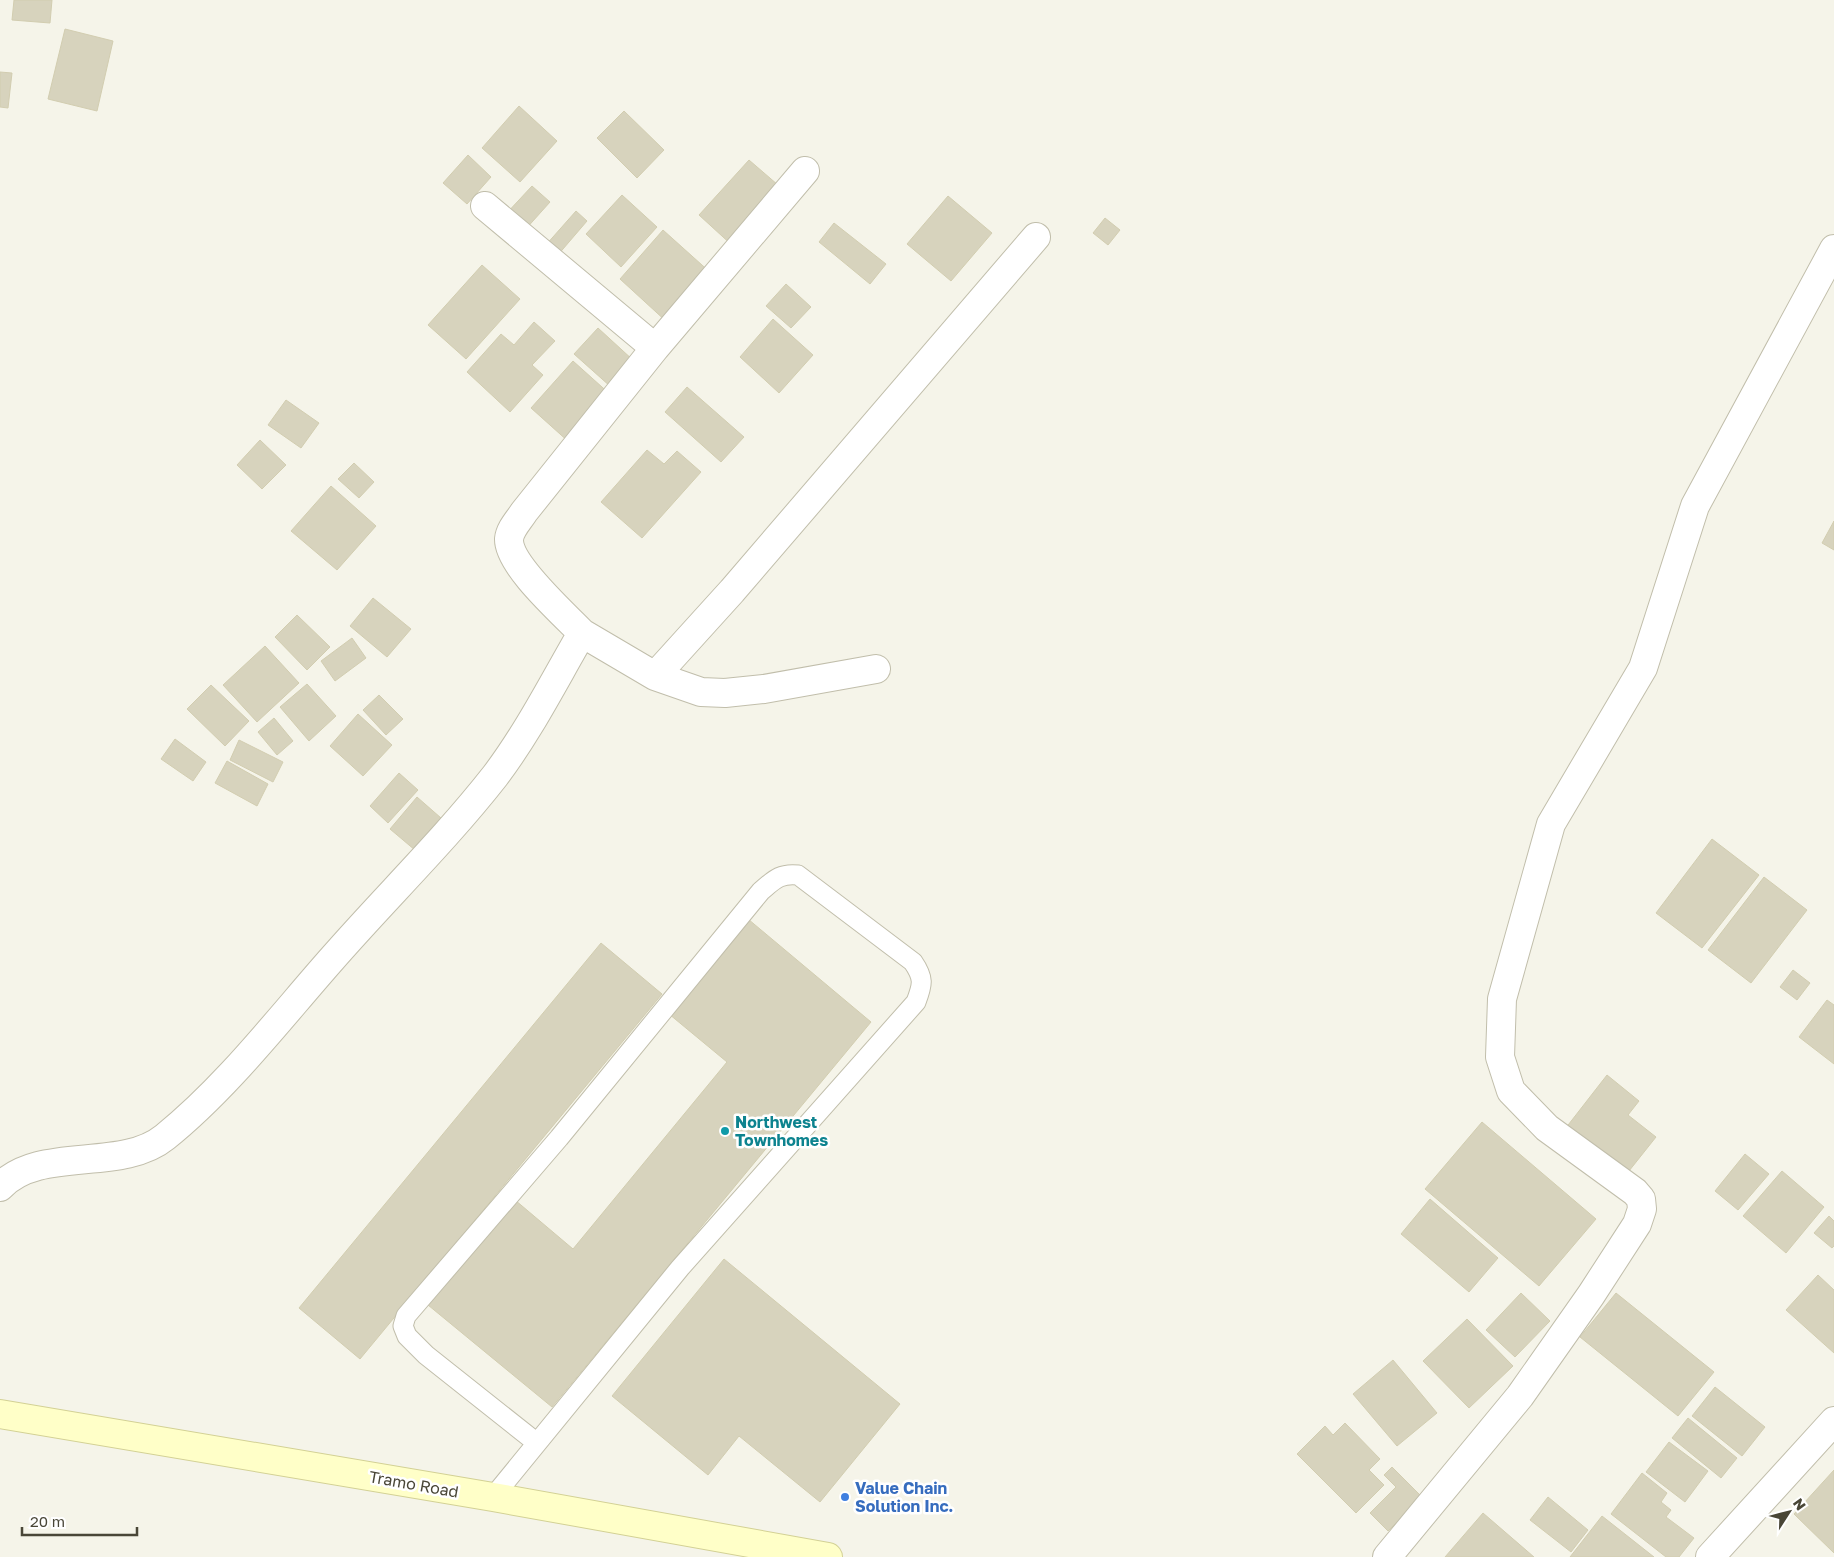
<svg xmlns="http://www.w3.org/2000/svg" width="1834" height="1557" viewBox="0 0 1834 1557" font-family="'Golos Text',sans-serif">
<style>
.building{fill:#d7d3bd;stroke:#d2cdb0}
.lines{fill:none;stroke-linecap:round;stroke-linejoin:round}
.service-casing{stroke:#c1beab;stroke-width:21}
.minor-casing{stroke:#c1beab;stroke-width:30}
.secondary-casing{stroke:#d3d195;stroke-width:30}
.service{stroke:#fff;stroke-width:19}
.minor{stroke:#fff;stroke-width:28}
.secondary{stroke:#ffffc8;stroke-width:28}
.culture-dot{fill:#0f9aa8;stroke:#fff;stroke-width:2}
.shop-dot{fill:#3f7fe0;stroke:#fff;stroke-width:2}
.labels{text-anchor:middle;stroke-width:5;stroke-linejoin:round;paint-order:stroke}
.culture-label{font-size:16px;font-weight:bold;fill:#0d838f;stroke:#fff;text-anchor:start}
.street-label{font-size:16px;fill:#494637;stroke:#fff}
.shop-label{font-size:16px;font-weight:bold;fill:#366cbe;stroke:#fff;text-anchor:start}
</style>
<rect width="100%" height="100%" fill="#f5f4e9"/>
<path class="building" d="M14,0h38l-2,23 -38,-3z
M65,29l48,12 -16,70 -49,-12z
M0,72l12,1 -4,35 -8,-1z
M519,106l38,35 -37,41 -38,-34z
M624,111l40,39 -27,28 -40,-40z
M468,155l23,22 -24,27 -24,-21z
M749,160l36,31 -51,56 -35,-32z
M532,186l18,16 -26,29 -19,-16z
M622,195l35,32 -36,40 -35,-33z
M948,196l44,37 -41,48 -44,-37z
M576,211l11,10 -30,35 -12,-10z
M1105,218l15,12 -12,15 -15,-12z
M834,223l52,41 -16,20 -51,-42z
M663,230l49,44 -44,49 -48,-44z
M482,265l38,34 -54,60 -38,-34z
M786,284l25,23 -20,21 -25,-22z
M773,319l40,36 -34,38 -39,-36z
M534,322l21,19 -23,24 11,10 -33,37 -43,-40 34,-38 13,11z
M598,328l36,33 -23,26 -37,-33z
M573,361l39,35 -42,47 -39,-35z
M687,387l57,50 -23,25 -56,-50z
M286,400l33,23 -18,25 -33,-23z
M260,440l26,25 -24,24 -25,-24z
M647,450l17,14 13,-13 24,21 -59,66 -41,-36z
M354,463l20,19 -15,16 -21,-19z
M331,486l45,40 -39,44 -46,-39z
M1834,521v29l-12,-7z
M373,598l38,31 -24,28 -37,-31z
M297,615l33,32 -23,23 -32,-33z
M352,638l14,20 -31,23 -14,-20z
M265,646l34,37 -42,39 -34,-37z
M307,684l29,32 -27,25 -29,-34z
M211,685l38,36 -24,25 -38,-37z
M379,695l24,24 -17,16 -23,-25z
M358,714l34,31 -29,31 -33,-30z
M274,718l19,23 -16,14 -19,-23z
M175,739l31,23 -13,19 -32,-22z
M239,740l44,22 -10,20 -43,-22z
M227,761l41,23 -11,22 -42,-23z
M399,773l19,17 -30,33 -18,-17z
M417,797l32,28 -27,31 -32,-27z
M1712,839l47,36 -57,73 -46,-35z
M1764,877l43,33 -56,73 -43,-33z
M748,919l123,103 -319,385 -124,-102 87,-105 58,49 154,-187 -58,-48z
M601,943l61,51 -302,365 -61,-51z
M1793,970l17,13 -13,17 -17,-13z
M1827,1000l7,5v59l-35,-27z
M1607,1075l32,26 -11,14 28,22 -31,39 -60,-47z
M1482,1122l114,97 -57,67 -114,-97z
M1745,1154l24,20 -31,36 -23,-19z
M1782,1171l42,36 -38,46 -43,-37z
M1430,1199l68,59 -29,34 -68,-58z
M1829,1216l5,5v25l-2,2 -18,-15z
M724,1259l176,145 -80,98 -81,-66 -31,39 -96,-79z
M1818,1275l16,15v63l-48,-43z
M1521,1293l29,28 -35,36 -29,-27z
M1616,1293l98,79 -36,44 -98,-79z
M1467,1319l46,47 -44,42 -46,-47z
M1393,1360l44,53 -40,33 -44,-52z
M1715,1387l50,40 -23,29 -50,-40z
M1688,1418l49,40 -16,20 -49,-40z
M1345,1423l35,36 -11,11 15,15 -28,28 -59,-59 28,-28 8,9z
M1669,1442l39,29 -23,31 -39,-30z
M1392,1467l30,30 -34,34 -18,-18 26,-26 -12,-12z
M1834,1470v83l-40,-39z
M1642,1473l25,20 -6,9 10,8 -5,7 28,21 -15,19h-13l-55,-43z
M1548,1497l40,33 -17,22 -41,-32z
M1483,1513l51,44h-89z
M1602,1516l52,41h-84z"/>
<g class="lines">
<g class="service-casing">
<path id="service" d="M493,1497l187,-229 236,-266c7,-18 8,-24 -3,-40l-115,-87c-18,-2 -24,5 -37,16l-202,247 -153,178 -3,10 4,10 19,19 111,88"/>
</g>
<g class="minor-casing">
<path id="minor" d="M485,206l170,142
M582,633l73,43 77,-85 304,-354
M655,676l46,16 24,1 39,-4 112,-20
M0,1187c39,-42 121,-14 165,-50 61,-49 114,-118 166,-177 54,-62 113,-119 164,-184 34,-45 59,-95 87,-143 -18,-19 -74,-68 -73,-94 1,-10 10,-19 15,-27l131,-164 150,-177
M1387,1557l133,-161 71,-101 46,-71 5,-15 -1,-10 -6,-7 -88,-64 -36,-37 -11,-34 2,-58 49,-175 92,-156 52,-162 139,-257
M1710,1557l124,-136"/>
</g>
<g class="secondary-casing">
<path id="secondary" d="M0,1414l493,83 335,60"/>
</g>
<use href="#service" class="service"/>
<use href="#minor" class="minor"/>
<use href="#secondary" class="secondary"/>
</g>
<circle class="culture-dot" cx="725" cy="1131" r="5"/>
<circle class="shop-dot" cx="845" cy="1497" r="5"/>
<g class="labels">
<g class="culture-label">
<text x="735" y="1128">Northwest<tspan x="735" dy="18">Townhomes</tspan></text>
</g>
<g class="street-label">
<text transform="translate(414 1484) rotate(10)" y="6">Tramo Road</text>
</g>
<g class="shop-label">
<text x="855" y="1494">Value Chain<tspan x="855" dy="18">Solution Inc.</tspan></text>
</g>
</g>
<g transform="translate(1789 1512) rotate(54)" stroke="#ffffff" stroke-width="4" paint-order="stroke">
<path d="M0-4L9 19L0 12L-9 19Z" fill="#494637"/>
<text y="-8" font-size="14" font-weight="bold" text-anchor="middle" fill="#494637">N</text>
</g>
<path d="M22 1527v8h115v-8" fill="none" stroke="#494637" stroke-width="2.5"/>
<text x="30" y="1527" font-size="15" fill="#494637" stroke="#ffffff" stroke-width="4" paint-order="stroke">20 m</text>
</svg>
